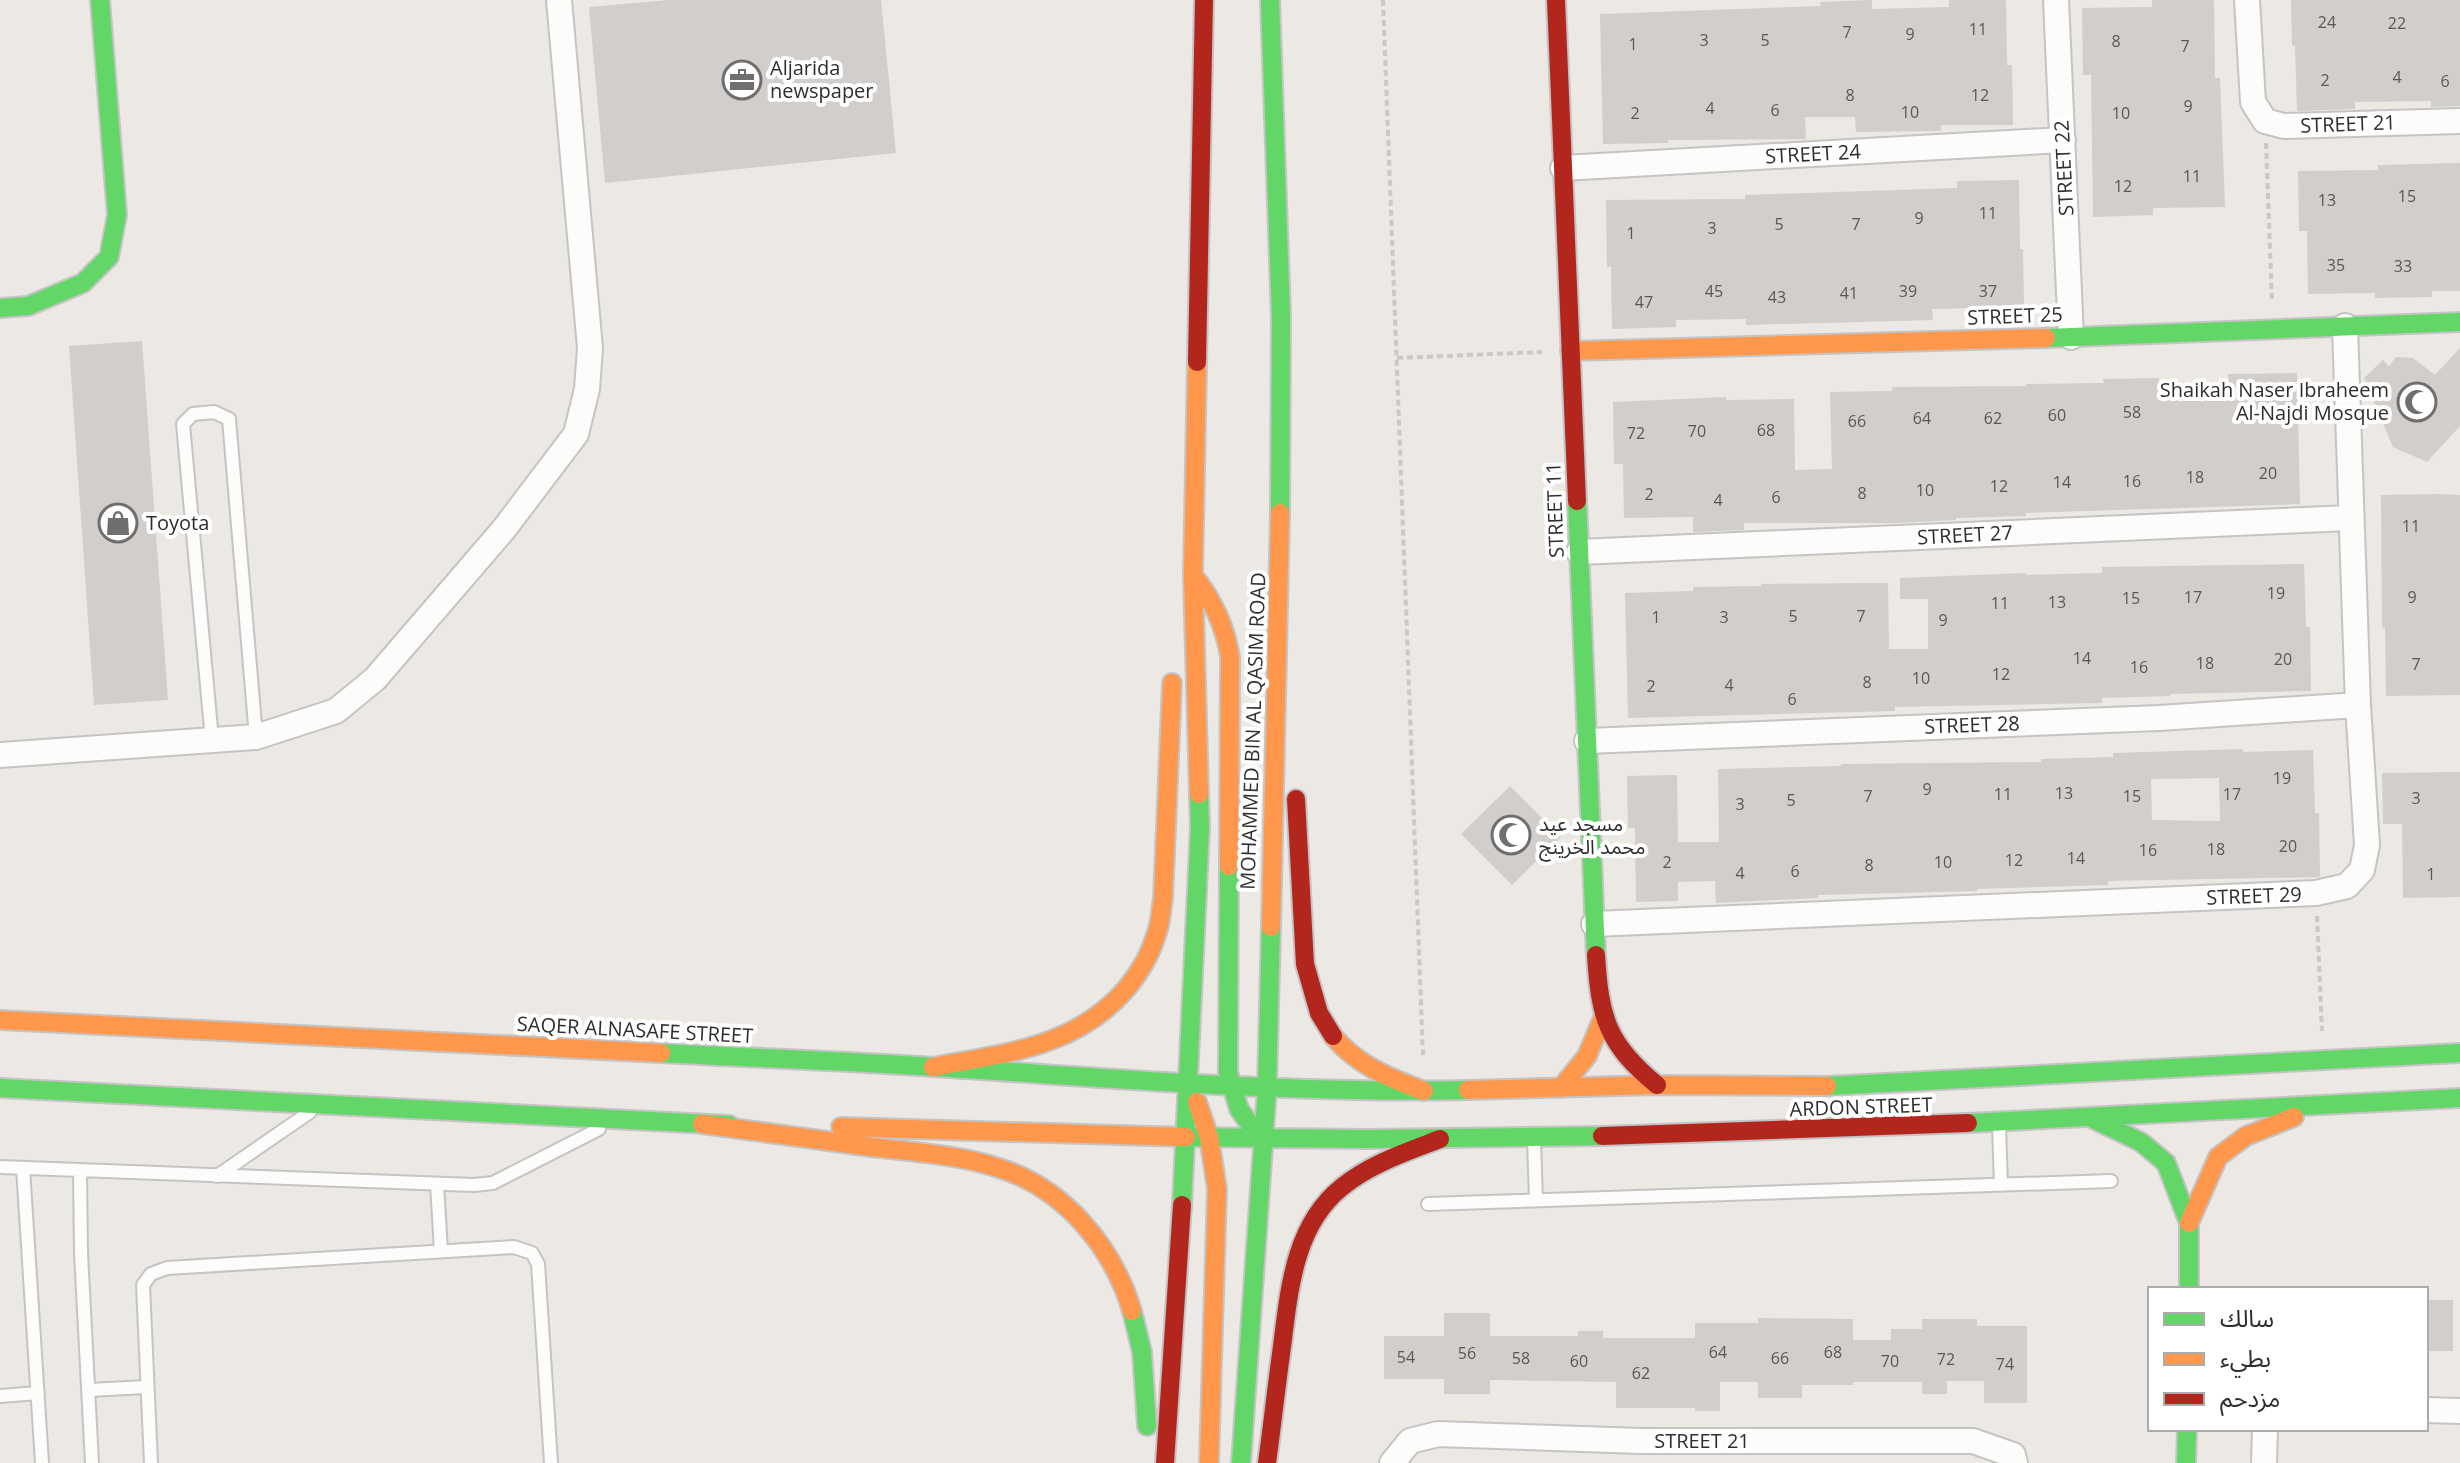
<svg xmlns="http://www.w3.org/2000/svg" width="2460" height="1463" viewBox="0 0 2460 1463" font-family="'Open Sans','Noto Sans Arabic',sans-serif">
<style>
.building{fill:#d1cecb;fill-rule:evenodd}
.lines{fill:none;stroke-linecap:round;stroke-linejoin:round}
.lane-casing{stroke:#c5c4c5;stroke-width:16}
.street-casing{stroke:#c5c4c5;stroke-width:28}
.fast-casing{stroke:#c5c4c5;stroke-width:22}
.slow-casing{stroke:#c5c4c5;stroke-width:22}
.jam-casing{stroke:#c5c4c5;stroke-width:22}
.path{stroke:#c9c9c8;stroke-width:4;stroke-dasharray:6 4;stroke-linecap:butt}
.lane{stroke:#fcfcfb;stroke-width:12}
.street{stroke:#fcfcfb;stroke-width:24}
.fast{stroke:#63d668;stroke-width:18}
.slow{stroke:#ff974d;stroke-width:18}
.jam{stroke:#b3261e;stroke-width:18}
.labels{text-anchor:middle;stroke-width:8;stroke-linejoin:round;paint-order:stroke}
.number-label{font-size:16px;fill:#585857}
.poi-label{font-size:20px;fill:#2e2e2e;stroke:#fff;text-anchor:start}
.street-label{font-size:20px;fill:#2e2e2e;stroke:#fff}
</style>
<rect width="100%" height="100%" fill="#ece8e4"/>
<path class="building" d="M669,0h212l15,153 -291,30 -16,-176z
M1872,0v9l77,-2v-7h57l1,65h5l1,60h-72v6l-85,1 -1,-15h-50l1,22 -138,1v3l-65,1 -3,-130 221,-8 -1,-4z
M2152,0h62l1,78h5l5,129 -72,1v7l-60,2 -2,-142h-8l-1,-67 70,-1z
M2291,0h169v106l-29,1v-6l-76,1v7l-58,2 -2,-66 -3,1z
M2460,163v128h-28v6l-57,1v-5l-67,1 -1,-63h-8l-1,-60 80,-1v-5z
M2019,180l1,69h3l1,58 -92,2 1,11 -187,5v-6l-70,1v7l-64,2 -1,-62h-4l-1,-67 139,-1v-4l212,-7v-7z
M142,341l26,359 -74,5 -25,-359z
M2460,348v78l-33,36 -34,-15 -29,-69 19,-18 6,6 7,-9 17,1 22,17z
M2297,373l3,131 -274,9v3l-70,2v2l-60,3h-152v7l-51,2v-15l-69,1 -1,-54h-9l-1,-62 113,-5v3l68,-1 1,71 37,-1 -2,-77 62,-1v-4l134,-1v-2l78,-1 -1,-4 56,-1v5l70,-1 -1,-8z
M2440,494l20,1v200l-74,1 -1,-69 -3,1 -1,-133z
M2304,564l2,63h4l1,64 -141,3v2l-68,2v5l-207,4v4l-267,7 -3,-125 68,-2v-4l68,-1v-2l127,-1 1,66h39v-50h-28v-21l126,-5v2l76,-2v-6z
M2243,749v3l70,-2 2,63h4l1,64 -212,4v4l-131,4v2l-159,4v3l-102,5 -1,-22 -37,1v19l-42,1 -1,-74h-7l-1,-52 50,-1 1,67h41l-1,-73 123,-3v-2l200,-2v-3l72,-2v-4zM2219,778l1,43 -68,-1 -1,-41z
M2460,772v125l-57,1 -1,-74h-19l-1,-51z
M1510,786l51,51 -49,48 -51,-51z
M2426,1300h27v51h-27z
M1444,1313h46v23h88v-5h25v7h92v-15h63v-5l95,1v21h38v-11h31v-10h55v7h50v77h-43v-22h-37v13h-25v-12h-69v3h-51v13h-44v-16h-38v29h-25v-3h-79v-26l-126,-2v14h-46v-15h-60v-43h60z"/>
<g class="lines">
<g class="lane-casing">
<path id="lane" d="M212,740l-29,-316 10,-10 21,-2 15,7 27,318
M1999,1126l2,59
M1534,1140l2,60
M0,1167l474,18 19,-2 106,-54
M23,1168l19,295
M80,1170l1,83 11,210
M217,1176l93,-64
M437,1184l4,67
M1428,1204l683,-23
M89,1390l57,-3
M0,1396l38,-3
M151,1463l-8,-178 8,-11 16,-6 347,-21 18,6 6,11 13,199"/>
</g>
<g class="street-casing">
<path id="street" d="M2056,0l15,337
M2247,0l6,102 12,19 19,5 176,-5
M1563,168l500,-28
M1579,552l771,-34
M1587,741l572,-23 199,-13
M0,755l256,-18 80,-26 39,-32 129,-150 72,-95 11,-45 3,-41 -31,-348
M1594,924l722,-31 31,-7 15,-16 5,-25 -9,-140 -13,-379
M2426,1410l34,1
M1392,1463l18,-22 28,-7 203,7h332l40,14 2,8
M2264,1463l1,-34"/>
</g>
<g class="fast-casing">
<path id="fast" d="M1270,0l11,317 -1,196
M0,308l28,-2 55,-23 26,-26 8,-42 -17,-215
M2046,338l414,-16
M1577,501l19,454
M1229,866l-1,206 11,37 10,14 14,15
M661,1053c91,5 182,8 273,14 178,11 356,27 534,23
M1827,1086l633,-33
M0,1088l729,37
M2095,1120l46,22 25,21 23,60v66
M1968,1123l492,-25
M1186,1137l182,2 234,-3
M1182,1205l18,-378 -1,-33
M1132,1311l10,41 5,74
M1241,1463l26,-375 4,-161
M2186,1463l1,-34"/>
</g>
<g class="slow-casing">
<path id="slow" d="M1570,351l476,-13
M1197,362l-4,213 6,219
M1193,575c20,25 32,50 37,82l-1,209
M1271,927l9,-414
M0,1020l661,33
M1333,1036c24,29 56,42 91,55
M933,1067c72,-14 143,-19 194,-79 14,-17 25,-37 31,-59 3,-10 3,-20 5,-30l9,-216
M1561,1088l26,-32 16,-38
M1468,1090l189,-5 170,1
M1197,1102l12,35 8,52 -8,274
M702,1124c57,8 114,15 170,23 42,5 87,8 127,21 65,20 114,79 133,143
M841,1127l345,10
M2189,1223l29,-66 28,-21 48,-19"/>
</g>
<g class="jam-casing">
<path id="jam" d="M1556,0l21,501
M1197,362l7,-362
M1296,799l9,165 14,49 14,23
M1596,955c4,63 11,89 61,130
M1602,1136l366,-13
M1165,1463l17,-258
M1267,1463c5,-36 9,-73 14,-109 8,-59 11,-127 61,-167 28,-23 64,-35 98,-48"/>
</g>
<path class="path" d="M1383,0l40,1057
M2266,143l6,159
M1397,358l145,-6
M2317,916l5,115"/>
<use href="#lane" class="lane"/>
<use href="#street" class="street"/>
<use href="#fast" class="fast"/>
<use href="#slow" class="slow"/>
<use href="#jam" class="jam"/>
</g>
<defs>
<g id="office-ring" transform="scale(2)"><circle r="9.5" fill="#fff" stroke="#706f6e" stroke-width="1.5"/><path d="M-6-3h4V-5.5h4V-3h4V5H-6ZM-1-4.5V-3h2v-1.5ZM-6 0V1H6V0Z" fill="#706f6e"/></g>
<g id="mosque-ring" transform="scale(2)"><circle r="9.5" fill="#fff" stroke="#706f6e" stroke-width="1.5"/><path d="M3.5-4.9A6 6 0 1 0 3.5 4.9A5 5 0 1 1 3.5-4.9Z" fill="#706f6e"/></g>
<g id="shop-ring" transform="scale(2)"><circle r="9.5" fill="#fff" stroke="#706f6e" stroke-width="1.5"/><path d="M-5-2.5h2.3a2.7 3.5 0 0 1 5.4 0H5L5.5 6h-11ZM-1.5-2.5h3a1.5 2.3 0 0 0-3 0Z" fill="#706f6e"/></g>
</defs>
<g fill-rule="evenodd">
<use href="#office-ring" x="742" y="80"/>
<use href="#mosque-ring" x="2417" y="402"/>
<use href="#shop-ring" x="118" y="523"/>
<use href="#mosque-ring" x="1511" y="835"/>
</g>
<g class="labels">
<g class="number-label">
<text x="2327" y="28">24</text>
<text x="2397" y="29">22</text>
<text x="1978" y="35">11</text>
<text x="1847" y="38">7</text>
<text x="1910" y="40">9</text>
<text x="1704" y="46">3</text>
<text x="1765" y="46">5</text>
<text x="2116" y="47">8</text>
<text x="1633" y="50">1</text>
<text x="2185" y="52">7</text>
<text x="2397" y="83">4</text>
<text x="2325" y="86">2</text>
<text x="2445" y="87">6</text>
<text x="1850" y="101">8</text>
<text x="1980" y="101">12</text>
<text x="2188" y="112">9</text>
<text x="1710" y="114">4</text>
<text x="1775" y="116">6</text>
<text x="1910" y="118">10</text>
<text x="1635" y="119">2</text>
<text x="2121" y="119">10</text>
<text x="2192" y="182">11</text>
<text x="2123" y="192">12</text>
<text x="2407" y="202">15</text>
<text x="2327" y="206">13</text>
<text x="1988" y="219">11</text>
<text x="1919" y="224">9</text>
<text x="1779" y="230">5</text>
<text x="1856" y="230">7</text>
<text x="1712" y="234">3</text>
<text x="1631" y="239">1</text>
<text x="2336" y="271">35</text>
<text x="2403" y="272">33</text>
<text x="1714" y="297">45</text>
<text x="1908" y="297">39</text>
<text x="1988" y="297">37</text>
<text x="1849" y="299">41</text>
<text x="1777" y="303">43</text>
<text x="1644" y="308">47</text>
<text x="2132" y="418">58</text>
<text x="2057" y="421">60</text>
<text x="1922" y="424">64</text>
<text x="1993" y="424">62</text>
<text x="1857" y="427">66</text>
<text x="1766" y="436">68</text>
<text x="1697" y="437">70</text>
<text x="1636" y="439">72</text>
<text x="2268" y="479">20</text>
<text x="2195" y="483">18</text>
<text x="2132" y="487">16</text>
<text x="2062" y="488">14</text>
<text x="1999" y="492">12</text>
<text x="1925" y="496">10</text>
<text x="1862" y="499">8</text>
<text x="1649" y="500">2</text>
<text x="1776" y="503">6</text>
<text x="1718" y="506">4</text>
<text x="2411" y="532">11</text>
<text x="2276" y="599">19</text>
<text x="2193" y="603">17</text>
<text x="2412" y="603">9</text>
<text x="2131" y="604">15</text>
<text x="2057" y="608">13</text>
<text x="2000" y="609">11</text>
<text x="1793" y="622">5</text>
<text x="1861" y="622">7</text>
<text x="1656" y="623">1</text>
<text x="1724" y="623">3</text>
<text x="1943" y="626">9</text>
<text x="2082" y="664">14</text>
<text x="2283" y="665">20</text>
<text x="2205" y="669">18</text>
<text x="2416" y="670">7</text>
<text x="2139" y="673">16</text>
<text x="2001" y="680">12</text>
<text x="1921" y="684">10</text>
<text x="1867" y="688">8</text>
<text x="1729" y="691">4</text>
<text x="1651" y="692">2</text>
<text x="1792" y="705">6</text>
<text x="2282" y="784">19</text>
<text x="1927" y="795">9</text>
<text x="2064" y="799">13</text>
<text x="2003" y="800">11</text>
<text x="2232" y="800">17</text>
<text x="1868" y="802">7</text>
<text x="2132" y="802">15</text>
<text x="2416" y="804">3</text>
<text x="1791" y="806">5</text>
<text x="1740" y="810">3</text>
<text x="2288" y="852">20</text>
<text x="2216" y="855">18</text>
<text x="2148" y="856">16</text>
<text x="2076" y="864">14</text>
<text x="2014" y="866">12</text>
<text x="1667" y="868">2</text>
<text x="1943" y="868">10</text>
<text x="1869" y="871">8</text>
<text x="1795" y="877">6</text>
<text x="1740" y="879">4</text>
<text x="2431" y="880">1</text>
<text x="1718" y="1358">64</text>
<text x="1833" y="1358">68</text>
<text x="1467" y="1359">56</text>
<text x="1406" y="1363">54</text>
<text x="1521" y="1364">58</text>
<text x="1780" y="1364">66</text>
<text x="1946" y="1365">72</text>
<text x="1579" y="1367">60</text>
<text x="1890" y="1367">70</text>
<text x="2005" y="1370">74</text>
<text x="1641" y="1379">62</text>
</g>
<g class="poi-label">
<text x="770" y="75">Aljarida<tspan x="770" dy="23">newspaper</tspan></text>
<text x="2389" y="397" text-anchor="end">Shaikah Naser Ibraheem<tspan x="2389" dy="23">Al-Najdi Mosque</tspan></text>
<text x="146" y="530">Toyota</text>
<text x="1539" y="831">مسجد عيد<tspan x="1539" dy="23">محمد الخرينج</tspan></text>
</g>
<g class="street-label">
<text transform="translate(2348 124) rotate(-2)" y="7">STREET 21</text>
<text transform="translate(1813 154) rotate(-3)" y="7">STREET 24</text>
<text transform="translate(2064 168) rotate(-93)" y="7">STREET 22</text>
<text transform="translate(2015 316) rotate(-2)" y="7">STREET 25</text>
<text transform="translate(1555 510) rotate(-92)" y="7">STREET 11</text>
<text transform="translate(1965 535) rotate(-3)" y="7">STREET 27</text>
<text transform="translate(1972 725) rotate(-2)" y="7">STREET 28</text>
<text transform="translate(1253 731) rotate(-88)" y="7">MOHAMMED BIN AL QASIM ROAD</text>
<text transform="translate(2254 896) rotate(-2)" y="7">STREET 29</text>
<text transform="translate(635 1030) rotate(3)" y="7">SAQER ALNASAFE STREET</text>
<text transform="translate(1861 1107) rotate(-2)" y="7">ARDON STREET</text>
<text x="1702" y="1448">STREET 21</text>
</g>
</g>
<rect x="2148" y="1287" width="280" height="144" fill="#ffffff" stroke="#ababab" stroke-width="2"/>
<rect x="2164" y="1313" width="40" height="12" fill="#63d668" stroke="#ababab" stroke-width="2"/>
<text x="2220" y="1327" font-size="24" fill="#2e2e2e">سالك</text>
<rect x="2164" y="1353" width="40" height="12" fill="#ff974d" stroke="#ababab" stroke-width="2"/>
<text x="2220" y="1367" font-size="24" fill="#2e2e2e">بطيء</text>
<rect x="2164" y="1393" width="40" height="12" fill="#b3261e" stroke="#ababab" stroke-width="2"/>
<text x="2220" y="1407" font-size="24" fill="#2e2e2e">مزدحم</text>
</svg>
